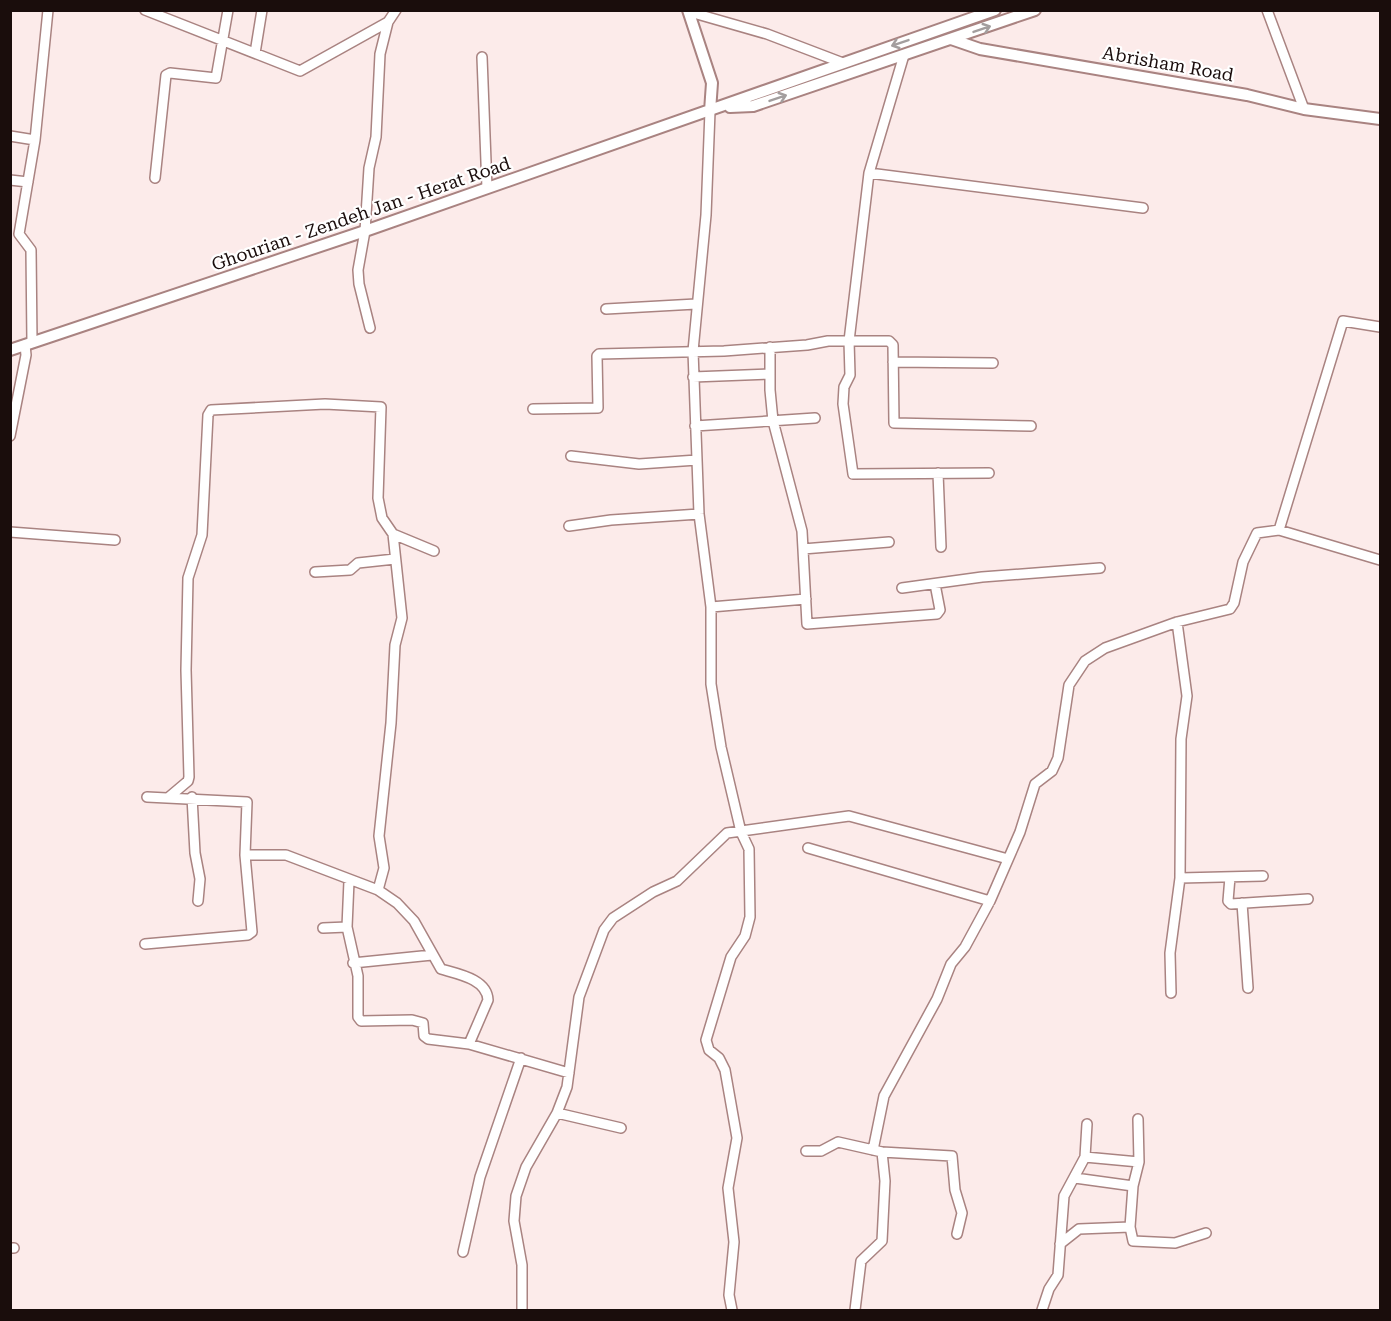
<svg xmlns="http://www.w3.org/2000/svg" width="1391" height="1321" viewBox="0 0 1391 1321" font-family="'Roboto Serif',serif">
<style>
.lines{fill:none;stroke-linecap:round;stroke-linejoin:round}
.minor-casing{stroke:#a98381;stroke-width:12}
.major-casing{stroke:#a98381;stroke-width:14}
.minor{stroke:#fff;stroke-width:9}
.major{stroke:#fff;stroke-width:10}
.oneway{stroke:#a39e9e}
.labels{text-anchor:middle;stroke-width:4.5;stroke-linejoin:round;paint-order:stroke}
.street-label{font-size:18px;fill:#1a0d0c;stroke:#fff}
</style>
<rect width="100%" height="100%" fill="#fcebea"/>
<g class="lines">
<g class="minor-casing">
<path id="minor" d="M145,10l155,61 88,-49 8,-12
M1267,10l37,99
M690,12l77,22 76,29
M255,53l7,-43
M904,55l-35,118 -20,168 1,34 -6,12 -1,17 10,70 136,-1
M482,57l5,131
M710,111l-4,104 -13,136 6,163 12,93v77l10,63 20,85 8,17 1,68 -5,19 -14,21 -25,83 3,10 10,8 6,12 12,68 -9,50 6,54 -5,53 3,15
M10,136l25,4
M869,173l274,35
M155,178l11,-103 4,-2 46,5 12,-68
M10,180l18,2
M606,309l90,-5
M370,328l-11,-44 -1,-14 7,-39 4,-63 7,-31 4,-83 8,-32
M32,342l-1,-92 -12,-16 16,-94 13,-130
M770,347v43l3,31 29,110 5,93 130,-10 3,-4 -5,-26
M893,362l100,1
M693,377l77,-3
M533,409l65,-1 -1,-52 2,-2 125,-3 83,-6 21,-4h61l4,4 1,78 137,3
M695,426l120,-8
M10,436l16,-81 -1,-10
M571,456l68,8 58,-4
M938,473l3,74
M569,526l42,-6 88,-6
M1279,530l64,-209 37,6
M10,532l105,8
M803,549l86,-7
M315,572l35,-2 8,-7 37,-4
M902,588l80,-11 118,-9
M711,607l95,-8
M169,797l19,-16 1,-4 -3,-107 2,-92 14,-43 6,-120 3,-5 114,-6 56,3 -3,91 4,20 11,16 41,17
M192,797l3,56 5,26 -2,22
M808,848l182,53
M245,855h41l92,35 19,13 17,18 27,48c17,5 46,10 47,31l-19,44
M1230,877l-2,24 3,3 77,-5
M1180,878l83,-2
M378,890l6,-22 -5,-32 12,-113 4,-78 7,-27 -9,-84
M1242,903l6,85
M347,927l2,-46
M323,928l24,-1 11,49v41l3,4 51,-1 11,3 1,13 4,3 41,5 100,29
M145,944l103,-9 4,-3 -7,-77 2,-53 -100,-5
M353,963l79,-8
M1171,993l-1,-40 10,-75 1,-139 6,-43 -10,-74
M557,1113l64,15
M873,1150l11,-54 53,-97 14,-35 14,-17 25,-46 30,-69 15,-48 17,-13 6,-13 11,-73 16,-24 20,-13 72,-26 53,-13 4,-6 9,-41 14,-29 22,-3 101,30
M806,1151h15l17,-9 44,10 70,4 3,34 7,23 -5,21
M1085,1157l54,5
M1075,1178l58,8
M1130,1227l3,-41 6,-24 -1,-43
M1060,1244l19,-15 51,-2 3,14 42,2 31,-10
M10,1248h4
M463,1252l17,-75 41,-119
M522,1310v-45l-8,-44 2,-25 10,-29 31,-54 10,-26 12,-90 25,-67 9,-12 40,-26 24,-11 50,-48 122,-17 159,43
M855,1310l6,-49 21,-20 3,-60 -3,-29
M1042,1310l7,-21 9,-14 6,-79 21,-39 2,-33"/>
</g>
<g class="major-casing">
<path id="major" d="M688,10l24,73 -2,28
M951,39l29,10 267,46 57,14 76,10
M730,107l23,-1 282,-96
M10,350l355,-119 630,-221"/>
</g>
<use href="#minor" class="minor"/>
<use href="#major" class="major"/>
</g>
<defs><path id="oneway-shaft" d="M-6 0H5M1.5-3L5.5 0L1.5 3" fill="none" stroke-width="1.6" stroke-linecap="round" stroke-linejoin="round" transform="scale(1.5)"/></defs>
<g class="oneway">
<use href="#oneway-shaft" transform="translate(982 29) rotate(-19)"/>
<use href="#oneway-shaft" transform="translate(900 43) rotate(161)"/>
<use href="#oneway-shaft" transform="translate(778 98) rotate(-19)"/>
</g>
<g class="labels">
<g class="street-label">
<text transform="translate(1168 64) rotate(10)" y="6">Abrisham Road</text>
<text transform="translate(361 214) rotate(-19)" y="6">Ghourian - Zendeh Jan - Herat Road</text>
</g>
</g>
<rect width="1391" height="1321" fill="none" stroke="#1a0d0c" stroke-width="24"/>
</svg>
